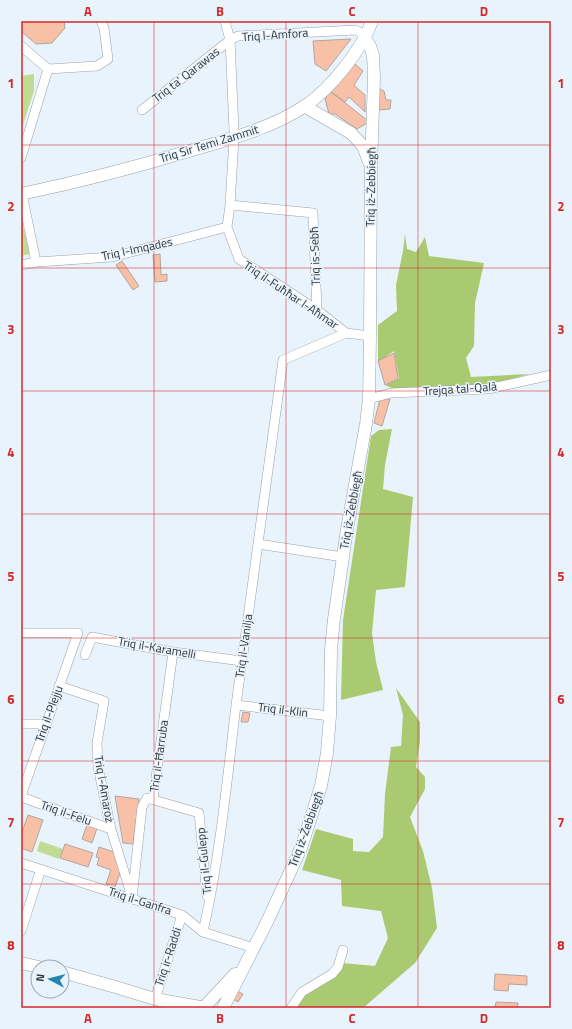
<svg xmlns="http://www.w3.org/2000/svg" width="572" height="1029" viewBox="0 0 572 1029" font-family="'Titillium Web',sans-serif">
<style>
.green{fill:#c0dc94}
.forest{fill:#aaca71}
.building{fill:#f8c1a7;stroke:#b1a5a0}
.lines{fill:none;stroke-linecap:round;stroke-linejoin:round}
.minor-casing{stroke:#98a2aa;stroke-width:10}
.major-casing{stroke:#98a2aa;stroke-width:13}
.minor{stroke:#fff;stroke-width:9}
.major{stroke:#fff;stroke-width:12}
.grid{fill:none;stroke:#d62828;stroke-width:1;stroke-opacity:0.55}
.labels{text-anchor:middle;stroke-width:3;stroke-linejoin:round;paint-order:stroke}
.street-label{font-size:12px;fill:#323639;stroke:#e9f3fc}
.neatline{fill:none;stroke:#d62828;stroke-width:1.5}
.grid-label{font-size:13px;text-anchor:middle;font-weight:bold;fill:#d62828}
</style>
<rect width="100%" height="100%" fill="#e9f3fc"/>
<path class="green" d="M34,74v17l-13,40v-55z
M21,218l9,36 -9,2z
M40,841l23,8 -4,10 -22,-8z"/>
<path class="forest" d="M405,234l2,15 9,3 9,-15 4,19 55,7 -9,40 -1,43 -8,12 5,19 58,-3 -30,9 -28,4 -77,2 -9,-4 14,-6 -5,-28 -16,11v-37l19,-14 -1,-26 7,-34z
M392,429l-7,36 -2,24 30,8 -8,90 -29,3 -4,43 4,29 7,28 -42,10 2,-80 28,-184 8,-6z
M396,688l24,34v19l-4,26 9,10v12l-15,28 13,34 9,37 5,40 -22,35 -52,45h-69l3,-7 45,-38 33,3 13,-28 -7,-27 -39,-5 -1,-26 -39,-10 14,-41 37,10v12l16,1 14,-15 2,-43 6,-47 10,-1 2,-31z"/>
<path class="building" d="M21,21h43l1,7 -13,15 -16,1 -14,-12z
M351,39l-25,32 -11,-7 -2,-23z
M354,63l9,8 -9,14 11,10v17l-16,-15 -4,5 -15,-11z
M378,88l6,3 2,9h5l-1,9 -12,1z
M330,91l37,29v3l-10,6 -22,-15h-6l-4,-15z
M160,254l1,21 6,-1v7l-12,1 -2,-27z
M122,261l17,25 -6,4 -17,-25z
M394,353l4,26 -13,6 -7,-24z
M380,399h10l-8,27 -8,-3z
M243,712l7,1 -2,9h-7z
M115,796l24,3 -6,45 -10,-1z
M28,815l15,5 -11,32 -11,-4v-13z
M87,825l10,3 -5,15 -10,-4z
M65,844l28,9 -5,14 -28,-9z
M99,847l15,5 6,21 -5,14 -9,-3 5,-14 -14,-5 2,-7 -3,-1z
M495,974l32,2v9l-18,-1 -1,7 -14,-1z
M237,991l6,3 -5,8 -5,-3z
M496,1002l22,1 -1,5h-22z"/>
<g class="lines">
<g class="minor-casing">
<path id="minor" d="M225,21l5,19 4,90
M21,46l27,23 -27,89
M48,69l49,-3 11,-7 -4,-31 -3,-7
M142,110l88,-70 8,-4 117,-6 7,3 3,6
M234,138l-4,67 -3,22 12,32 78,51 29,23
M22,194l14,68
M230,205l83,8 4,97
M21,265l15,-3 76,-5 115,-30
M369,399l22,-6 97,-4 63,-14
M258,544l85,13
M21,633h57l-57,163
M85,655l7,-18 81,15 69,9
M59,686l45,15 -7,42 1,24 13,62 20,65
M236,705l94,11
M21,724h24
M21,797l90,32
M153,800l20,-148
M21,863l161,52 21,17 51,16
M132,898l10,-91 5,-9 52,15 8,83
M21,931l20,-62
M203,932c17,-75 24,-151 33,-227 15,-115 31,-230 47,-345l63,-27 24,3
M155,999l27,-84
M291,1008l11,-16 30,-18 6,-7 5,-17"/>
</g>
<g class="major-casing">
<path id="major" d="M304,106l47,27 12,13 6,16
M21,194c57,-12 112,-26 168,-43 40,-12 81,-22 116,-45 25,-17 57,-56 67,-85
M21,963l18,4
M62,972l50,14 43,13 45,8
M207,1004l28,-30
M223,1008l44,-86 34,-74 20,-62 6,-33 3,-37 1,-67 3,-30 13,-90 19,-105 3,-25 1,-63 1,-169 3,-89 -1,-23 -3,-9 -5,-7"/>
</g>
<use href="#minor" class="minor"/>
<use href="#major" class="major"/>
</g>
<path class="grid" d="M154,21v987M286,21v987M418,21v987M21,145h530M21,268h530M21,391h530M21,514h530M21,638h530M21,761h530M21,884h530"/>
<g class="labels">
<g class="street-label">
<text transform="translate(275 35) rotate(-4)" y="4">Triq l-Amfora</text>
<text transform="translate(186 75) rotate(-38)" y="4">Triq ta' Qarawas</text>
<text transform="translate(209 144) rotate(-17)" y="4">Triq Sir Temi Zammit</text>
<text transform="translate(371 187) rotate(-89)" y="4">Triq iż-Żebbiegħ</text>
<text transform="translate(137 249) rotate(-12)" y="4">Triq l-Imqades</text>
<text transform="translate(315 256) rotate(-92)" y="4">Triq is-Sebħ</text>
<text transform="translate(291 295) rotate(34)" y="4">Triq il-Fuħħar l-Aħmar</text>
<text transform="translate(460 389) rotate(-4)" y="4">Trejqa tal-Qalà</text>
<text transform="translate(351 510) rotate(-80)" y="4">Triq iż-Żebbiegħ</text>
<text transform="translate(244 646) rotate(-82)" y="4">Triq il-Vanilja</text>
<text transform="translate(157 648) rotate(10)" y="4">Triq il-Karamelli</text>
<text transform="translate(283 710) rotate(7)" y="4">Triq il-Klin</text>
<text transform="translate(49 714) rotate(-70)" y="4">Triq il-Plejju</text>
<text transform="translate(159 756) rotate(-82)" y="4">Triq il-Ħarruba</text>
<text transform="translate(104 789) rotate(80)" y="4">Triq l-Amaroż</text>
<text transform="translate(66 813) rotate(19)" y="4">Triq il-Felu</text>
<text transform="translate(306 829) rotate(-70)" y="4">Triq iż-Żebbiegħ</text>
<text transform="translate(204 861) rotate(-96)" y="4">Triq il-Ġulepp</text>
<text transform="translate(140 901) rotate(18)" y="4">Triq il-Ganfra</text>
<text transform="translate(168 957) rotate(-72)" y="4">Triq ir-Raddi</text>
</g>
</g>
<rect width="572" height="1029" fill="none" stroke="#e9f3fc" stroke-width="44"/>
<g transform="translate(50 979) rotate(277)"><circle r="19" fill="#e9f3fc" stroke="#a0a7ae"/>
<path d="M0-3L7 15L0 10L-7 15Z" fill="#2784b0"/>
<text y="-6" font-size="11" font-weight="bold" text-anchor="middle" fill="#323639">N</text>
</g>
<rect x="22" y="22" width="528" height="985" class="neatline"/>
<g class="grid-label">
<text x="88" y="16">A</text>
<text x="220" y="16">B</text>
<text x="352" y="16">C</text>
<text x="484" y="16">D</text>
<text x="11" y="88">1</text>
<text x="561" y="88">1</text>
<text x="11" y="211">2</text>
<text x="561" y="211">2</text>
<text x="11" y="334">3</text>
<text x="561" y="334">3</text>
<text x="11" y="457">4</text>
<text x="561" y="457">4</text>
<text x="11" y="581">5</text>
<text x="561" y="581">5</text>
<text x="11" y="704">6</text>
<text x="561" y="704">6</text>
<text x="11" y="827">7</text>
<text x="561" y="827">7</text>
<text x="11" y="950">8</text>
<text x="561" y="950">8</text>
<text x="88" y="1023">A</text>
<text x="220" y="1023">B</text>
<text x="352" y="1023">C</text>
<text x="484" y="1023">D</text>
</g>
</svg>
